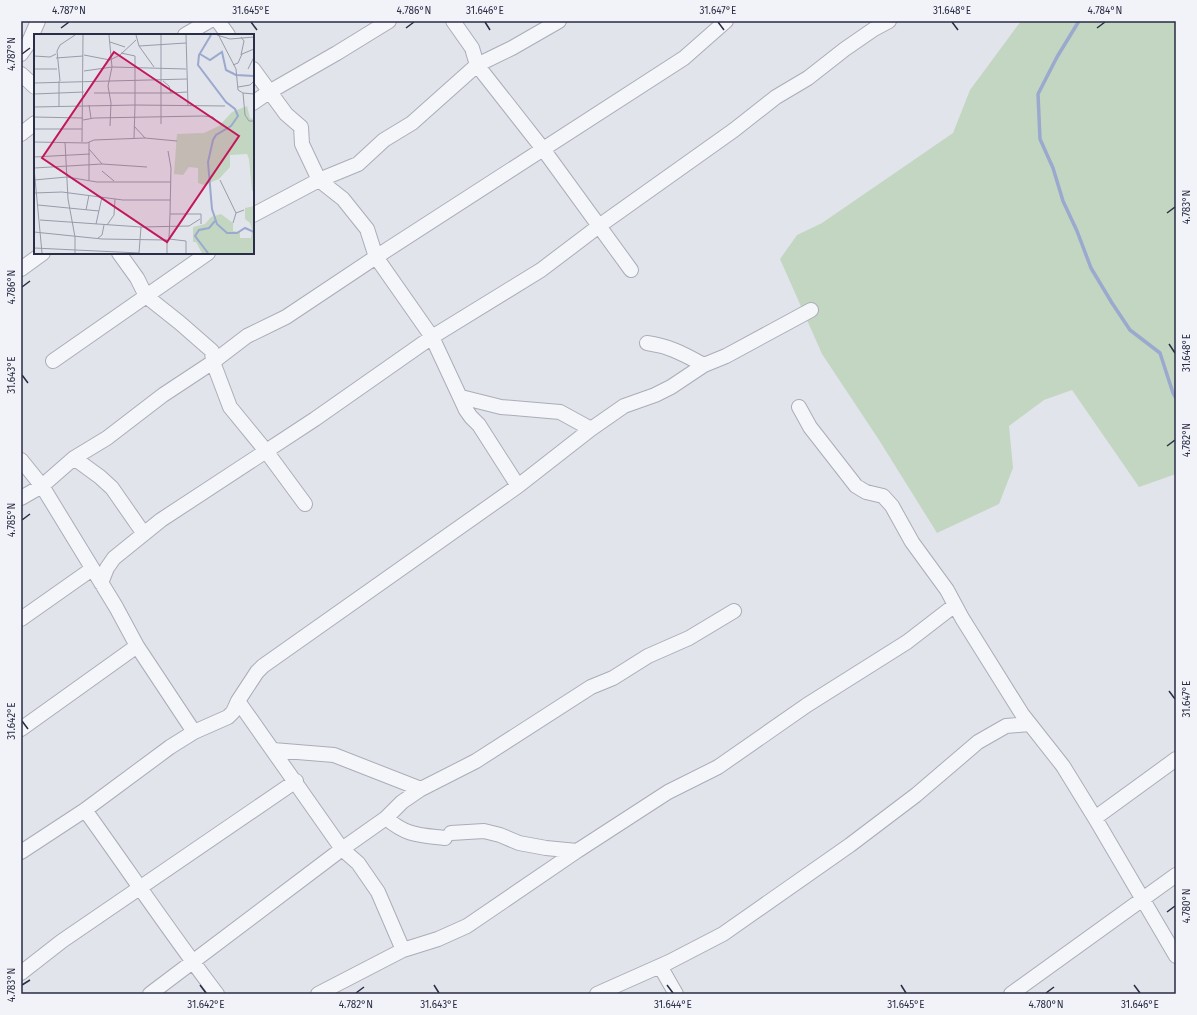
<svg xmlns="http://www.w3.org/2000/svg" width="1197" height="1015" viewBox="0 0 1197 1015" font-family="'Fira Sans',sans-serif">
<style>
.green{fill:#c3d6c2}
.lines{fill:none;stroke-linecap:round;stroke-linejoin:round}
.stream{stroke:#9ba9ce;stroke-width:3.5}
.minor-casing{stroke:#aaadb9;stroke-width:16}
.minor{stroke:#f5f6f9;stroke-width:14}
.ticks{fill:none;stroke:#292d45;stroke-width:1.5}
.inset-river{fill:none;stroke:#9ba9ce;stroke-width:2}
.inset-road{fill:none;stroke:#989ba9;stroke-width:1}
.view{fill:#c2185b;fill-opacity:0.15;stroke:#c2185b;stroke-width:2}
.inset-edge{fill:none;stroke:#292d45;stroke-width:2}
.neatline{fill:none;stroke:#292d45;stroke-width:1.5}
.ticks-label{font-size:10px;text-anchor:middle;fill:#292d45}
</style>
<rect width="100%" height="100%" fill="#e2e4eb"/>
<path class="green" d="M1021,21h155v453l-37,13 -67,-97 -28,10 -35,26 4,42 -14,36 -62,29 -58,-93 -57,-86 -42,-95 17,-24 25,-12 131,-90 17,-43z"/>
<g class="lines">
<path class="stream" d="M1079,21l-22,36 -19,37 2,45 13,29 10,33 14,30 14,37 21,35 18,27 30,23 13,40 3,5"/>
<g class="minor-casing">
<path id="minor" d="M218,21l10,14
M453,21l19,27 5,17 66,84 88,121
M185,35l24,-14
M21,54l7,-10 10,-23
M253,69l33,45 15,13 1,17 17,36 24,19 24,30 9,28 308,-199 42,-37
M21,74l14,13
M253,103l16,-11 68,-39 52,-32
M21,134l14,-11
M253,215l66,-35 39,-16 26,-24 28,-17 65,-58 35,-17 47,-27
M119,253l18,25 9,18 34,27 32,28 1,11 17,45 36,44 39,53
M21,269l22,-16
M647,343c23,3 38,12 57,22
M53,361l155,-108
M461,397l40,10 59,5 31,17
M799,407l11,20 46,59 10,6 17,4 9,10 20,36 35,48 15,28 60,96 41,52 32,52
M74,458l26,19 12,11 32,46
M21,460l21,26 74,121 21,39 57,86
M21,498l21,-12 32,-28 33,-20 56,-43 50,-33 34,-26 39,-19 90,-60 56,80 34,73 5,7 8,8 39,61
M101,583l6,-15 7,-10 47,-38 154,-101 117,-82 109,-67 58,-44 135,-96 42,-33 32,-19 37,-29 29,-20 15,-8
M21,619l71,-50
M238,701l104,148 16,14 20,29 25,58
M21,729l116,-83
M273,750l61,5 87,34
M1176,759l-81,59 81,138
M85,810c44,61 86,124 132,184
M386,818c21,18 33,17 59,20
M451,833l33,-2 16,4 19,8 27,5 31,3
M21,852l64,-42 85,-63 24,-15 34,-15 5,-5 5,-11 19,-29 6,-6 255,-180 73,-57 33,-23 31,-11 16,-8 33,-22 22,-9 85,-46
M660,966l16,28
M21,973l41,-32 234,-160
M150,994l192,-145 44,-31 16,-16 19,-13 55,-28 115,-74 22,-9 35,-22 41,-18 45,-27
M318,994l85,-44 35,-11 29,-13 110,-75 91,-59 50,-25 89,-62 100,-63 48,-37
M597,994l72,-32 54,-28 127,-89 66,-50 62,-53 28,-16 24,-2
M1011,994l165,-119"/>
</g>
<use href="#minor" class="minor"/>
</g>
<path class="ticks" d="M251,22l6,8M485,22l5,8M718,22l6,8M952,22l6,8M61,28l8,-6M406,28l8,-6M1097,28l8,-6M22,54l8,-6M1167,213l8,-6M22,287l8,-6M1169,344l6,9M22,375l6,8M1167,446l8,-6M22,520l8,-6M1169,691l6,8M22,721l6,8M1167,912l8,-6M22,985l8,-5M200,985l6,8M434,985l5,8M667,985l6,8M901,985l5,8M1134,985l6,8M356,993l8,-6M1046,993l8,-6"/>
<g transform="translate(34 34)">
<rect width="220" height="220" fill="#e2e4eb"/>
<path d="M213,72l3,12 4,1v72h-2l-3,-32 -2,-5 -17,1v12l-11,12 -15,6 -6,-2v-15l-9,-1 -6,8 -9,-1 3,-40 27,-1 15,-7 13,-14zM220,172v47h-52l-6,-11h-3v-15l12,-3 6,-7 10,-3 12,9v8l7,1v6h11l1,-8 -2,-7 -5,-4v-11z" fill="#c3d6c2"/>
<path class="inset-river" d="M177,1l-12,20 -1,10 28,37 9,7 3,7 -7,10 -15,9 -3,5 -5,22 4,47 5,15 10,9h10l8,-5 9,4M166,20l10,6 12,-8 4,18 10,5 18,1M174,219l-13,-17 4,-6 10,-2 6,-7"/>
<path class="inset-road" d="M75,1l3,32 -4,19 3,17 -1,23M102,1l3,11 15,21M152,1l2,70M183,1l13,4 24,-2M185,2l17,33 2,21 5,3 11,1M76,8l15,5M105,12l47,-3M87,19l14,3v49l90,1M50,21l26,5 10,-5 16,-15M207,21l3,-14 -3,-4M0,22l16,1 6,-3M22,24l27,-2M199,31l5,-2 4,-9 12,-5M0,35h23M214,35l6,-12M50,37l28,-4 74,2M25,47v25M26,47l-3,-30 3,-6 15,-10M129,47l6,5 2,7 16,-1M0,49l153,-4M204,53l12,-2 4,-4M60,59h77M209,59l2,22 4,6h5M0,60l50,-2M55,71l2,13M0,73l101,-2 -1,34M0,83l49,1M49,86l11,-2 109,-2 10,1 7,7M127,90v-89M100,92l11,12M0,95h48M0,108l53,1 7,-3 51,-2 32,3M31,108l3,57 7,38v16M48,108l1,-107M55,115l13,15M134,117l3,17 -1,46M0,123l56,-3M0,134l68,-4 45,3M0,134l8,85M68,137l12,10M0,146l33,-3 30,5h74M55,146v-38M186,146l16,33M0,159l28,-1 61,8h47M4,171l61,6M52,176l3,-15M199,189l3,-10 8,-3M62,190l6,-27M73,191l7,-10 1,-16M107,193l48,-1 11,-7M0,198l68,7 65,1v13M64,204l4,-3 2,-10M135,205l1,-25h31v10M135,205l17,2v12M0,214l105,5 2,-26 -101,-7"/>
<path class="view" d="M80,18l125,84 -72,106 -125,-84z"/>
<rect width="220" height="220" class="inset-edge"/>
</g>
<rect width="1197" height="1015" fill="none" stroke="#f2f3f8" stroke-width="44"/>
<rect x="22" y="22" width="1153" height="971" class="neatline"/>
<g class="ticks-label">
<text x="69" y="14">4.787°N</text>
<text x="251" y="14">31.645°E</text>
<text x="414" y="14">4.786°N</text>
<text x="485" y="14">31.646°E</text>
<text x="718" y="14">31.647°E</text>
<text x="952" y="14">31.648°E</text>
<text x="1105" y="14">4.784°N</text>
<text transform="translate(11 54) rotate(-90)" y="4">4.787°N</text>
<text transform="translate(1186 207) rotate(-90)" y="4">4.783°N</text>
<text transform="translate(11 287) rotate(-90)" y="4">4.786°N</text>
<text transform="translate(1186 353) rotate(-90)" y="4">31.648°E</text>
<text transform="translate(11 375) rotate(-90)" y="4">31.643°E</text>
<text transform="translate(1186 440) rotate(-90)" y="4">4.782°N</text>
<text transform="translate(11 520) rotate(-90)" y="4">4.785°N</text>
<text transform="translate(1186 699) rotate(-90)" y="4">31.647°E</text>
<text transform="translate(11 721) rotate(-90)" y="4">31.642°E</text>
<text transform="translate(1186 906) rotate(-90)" y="4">4.780°N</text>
<text transform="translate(11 985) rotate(-90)" y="4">4.783°N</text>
<text x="206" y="1008">31.642°E</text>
<text x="356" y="1008">4.782°N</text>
<text x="439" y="1008">31.643°E</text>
<text x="673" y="1008">31.644°E</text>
<text x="906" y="1008">31.645°E</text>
<text x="1046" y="1008">4.780°N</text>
<text x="1140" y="1008">31.646°E</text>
</g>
</svg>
